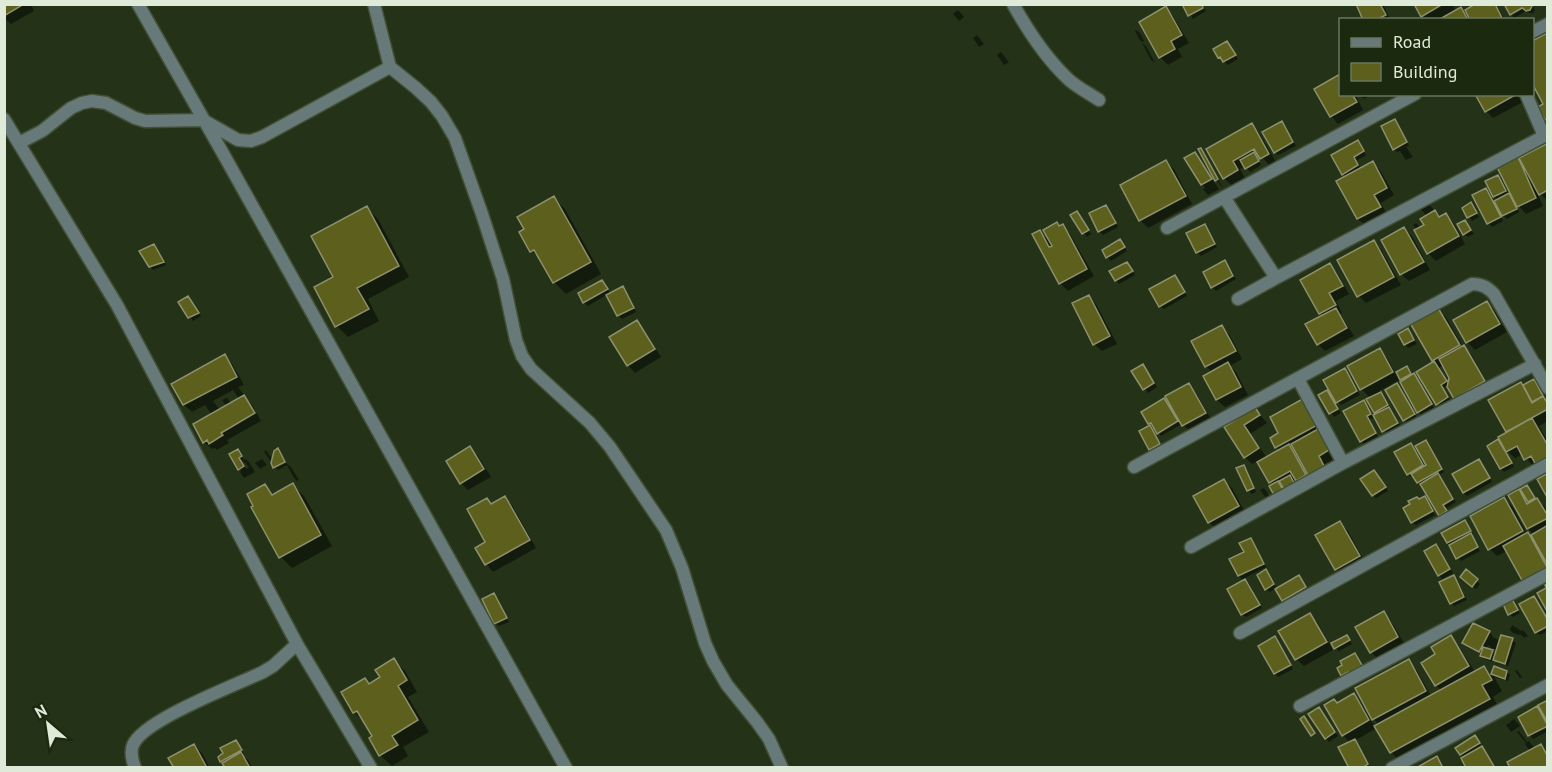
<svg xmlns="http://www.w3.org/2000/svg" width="1552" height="772" viewBox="0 0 1552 772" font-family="'PT Sans',sans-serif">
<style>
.shadow{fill:#0007;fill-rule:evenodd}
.building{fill:#5c601c;stroke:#8d906d;stroke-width:1.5}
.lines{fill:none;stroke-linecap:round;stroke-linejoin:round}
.minor-casing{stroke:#425037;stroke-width:15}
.minor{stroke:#677a79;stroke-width:12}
</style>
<rect width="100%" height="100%" fill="#243318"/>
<path class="shadow" d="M4,4h27l3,7 -23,13 -7,-6z
M1184,4h18l4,7 -13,8z
M1357,4h26l7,16h-26z
M1416,4h36l4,7 5,-3 9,9 8,-13h18l9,16h-79z
M1505,4h26l4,6 -2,3h-3l-4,-2 -12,7z
M1166,8l7,8 16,27 -11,6 4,8 -14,8 -8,-8 -19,-34z
M958,10l6,7 -5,4 -6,-7z
M1136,30l4,3 4,8 -2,1 -3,-3 -4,-8z
M977,35l7,9 -5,3 -6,-9z
M1142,43l4,3 9,17 -4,-3z
M1227,43l11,16 -10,6 -9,-8z
M1001,52l8,10 -5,3 -7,-10z
M1340,76v18h15l8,16 -25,14 -7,-8 -15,-26z
M1360,94h12l-8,5z
M1477,94h45l3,7 -32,17 -7,-7z
M1395,121l3,3 11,22 -3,1 7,10 -7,3 -6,-9 -3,1 -3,-3z
M1281,122l4,4 11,20 -18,9 -3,-3z
M1252,125l7,8 17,29 -7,3 -8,-9 -3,2 3,7 -11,7 -5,-6 -5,3 5,9 -14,7 -7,-7z
M1358,142l8,13 -10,6 5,8 12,-6 7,7 14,25 -13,8 6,12 -21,11 -8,-7 -12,-42 -3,-3z
M1548,145v56l-13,-12 8,17 -17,8 -11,-12 4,10 -12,7 -8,-7 4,9 -11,6 -4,-4 -2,-34 8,14 4,-3 -4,-4 3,-19 4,3 7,14 8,9 1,-44 8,8z
M1200,149l4,4 19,35 -3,-3z
M1195,154l24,35 -11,6 -5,-6 2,-1 -3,-4z
M1166,162l8,7 18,35 -44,24 -8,-8 -18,-34z
M554,198l11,11 36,65 -35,20 -12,-12 -10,-19 -12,-12z
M1429,204l11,14 5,-3 8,7 12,22 -29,17 -8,-8 -11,-23 -4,-5 3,-2 5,5 5,-3 1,-8 -6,-8z
M1471,204l8,13 -7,4 -8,-13z
M1106,207l3,3 9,17 -15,8 -4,-4z
M367,208l11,11 31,58 -41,22 11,22 -31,16 -11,-11 -2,-49z
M1072,215l8,1 11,18 -4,3z
M1465,222l9,12 -6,3 -4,-3z
M1205,225l3,4 9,18 -16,9 -4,-4z
M1063,226l7,8 24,42 -26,15 -8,-8 -20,-51 12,12 8,-16z
M1404,229l8,7 18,34 -21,11 -8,-7z
M1120,241l7,10 -16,10 -4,-4z
M1374,242l7,8 20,35 -35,18 -7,-7z
M153,246l13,19 -13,5 -3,-4z
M1225,262l3,4 8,13 -20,12 -4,-4z
M1330,265l7,8 12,21 -13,7 6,12 -2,1 14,22 -29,15 -7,-7 5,-28 -21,-36z
M1130,267l5,8 -16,9 -3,-4z
M1175,277l12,19 -23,13 -4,-3z
M602,281l9,13 11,-6 4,4 10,20 -14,7 -4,-4 -10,-21 -20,12 -4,-4z
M1089,297l7,7 21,40 -15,7 -8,-7z
M191,302l10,14 -8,5 -13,-18z
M1487,303l7,7 13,22 -32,18 -8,-8 -12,-22z
M1438,310l8,7 17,30 8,7 20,35 -28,16 -8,-7 -7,-13 -5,3 8,13 -10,6 -23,-34 17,-11 -2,-2zM1444,365l7,13 -2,7 -10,-17z
M637,322l7,8 17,27 -26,16 -7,-8z
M1221,327l8,7 13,25 -12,7 6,6 12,23 -23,12 -8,-7 -12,-24 7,-4 -6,-6 -13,-25z
M1408,330l9,14 -9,4 -3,-4z
M1379,350l8,8 9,16 10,-6 6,8 5,3 17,29 -12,7 -4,-3 -17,-33 -22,12 5,6 17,30 -14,7 -11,-18 -7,4 9,17 -14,7 -3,-3 3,-39 9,15 4,-2 -9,-15 3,-2 -10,-9z
M225,356l7,8 12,21 -6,2 6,8 -1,1 9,9 9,16 -34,19 2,3 -12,7 -2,-2 -3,1 -8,-7 8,-27 -7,-10 -13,7 -8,-7 -11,-21zM233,390l7,10 -8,4 -5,-6 -5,2 5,7 -7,3 -7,-9z
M1143,365l14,22 -9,6 -15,-22z
M1348,373l12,22 -19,10 -5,-5z
M1533,381l15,22v18l-9,5 9,16v28l-15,-4 -10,-12 -8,4 -11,-10 10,19 -10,5 -3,-3 -12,-23 9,-5 7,7 4,-15 -19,-32z
M1188,385l8,8 16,28 -21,11 -8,-7z
M1397,385l3,3 17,30 -9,5 -4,-3z
M1327,392l5,5 9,16 -7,4 -14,-21z
M1306,399l30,59 -11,6 7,12 -28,12 -8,-9 -3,2 5,8 -18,10 -6,-14 -16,-24 -6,3 -7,-7 -19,-29 29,-19 12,14 -17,11 17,24 13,-7 -3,-4 4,-13z
M1167,403l13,22 -19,11 -7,-10 -3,2 12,19 -9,5 -4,-3 -9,-18 11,-5 -2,-3z
M1426,442l3,3 15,27 -6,4 18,26 -11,7 4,6 -5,3 -30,-43 -3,2 -3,-3 2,-29 15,22 3,-1z
M470,448l8,8 13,21 -23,13 -7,-7z
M266,450l7,10 5,-10 7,10 -11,6 -10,-14z
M231,455h10l3,5 1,-1 4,3 6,10 -11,6 -4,-6 1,-1zM242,459l7,8 -3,2z
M262,459l5,6 -7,4 -5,-6z
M286,463l5,4 8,13 -2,1 -3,-3 -7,-13 -9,5 -2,-2z
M1482,464l10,18 -25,14 -3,-3z
M1243,466l4,4 9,22 -4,2 -4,-4z
M1378,475l10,16 -12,7 -3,-3z
M1224,481l8,7 14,26 -29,16 -8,-8z
M292,485l12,11 28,50 -40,22 -11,-11 -16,-71 10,9z
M1527,487l9,13h1l8,7 3,6v48h-2l2,3v16l-41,-29 -10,5 -7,-7 14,-50 8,7 15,28 9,8 -2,-7 -6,-7 -9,-37 7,8z
M1264,488l3,4 2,4 -3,2 -6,-8z
M1424,497l11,18 -19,10 -4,-3z
M505,498l7,7 24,43 -43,24 -7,-8 1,-65 5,6z
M1340,523l8,8 18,33 -23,13 -7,-8z
M1468,525l5,9 -2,2 9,15 -19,10 -13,-18z
M1250,540l4,3 12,24 -23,12 6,5 13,24 -16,9 -4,-3 2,-33 -5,-5 -8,-16 15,-7z
M1436,546l4,4 13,23 -11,6 -3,-4z
M1266,571l12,19 24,-9 6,9 -21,13 -11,-15 -6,4 -4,-3z
M1467,571l13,13 -4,5 -14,-13z
M1454,577l3,3 10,20 -13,6 -3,-3z
M494,595l4,3 11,24 -10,4 -4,-3z
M1534,598l14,22v11l-8,4 -4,-3z
M1512,601l8,12 -7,4 -3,-3z
M1384,613l7,8 14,24 -26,15 -8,-8 -14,-24z
M1310,615l7,7 16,28 -29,16 -8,-7z
M1512,625l5,3 4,3 2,-1 5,6 -4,2 -4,-4 -1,1 -6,-2 -3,-3z
M1489,632l4,4 -1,1 5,2 3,4 12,-3 4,3 -8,23 -10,-3 -4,-4 -1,3 -8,-3 -3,-3v-2l-14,-8 -4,-3zM1488,645l3,3 7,2 -2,5 -4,-4 -6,-2z
M1451,637l7,8 17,27 9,-4 8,8 3,-8 12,4 3,3 -2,6 -14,-4 8,14 -9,6 7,13 -98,54 -11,-12 -14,-24 -23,13 4,3 12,24h-20v-25l-7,-8 -5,-31 16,-9 7,8 14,24 4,-2 -6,-7 35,-57 8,8 15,27 11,-5 -6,-6 -13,-22 15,-8z
M1350,640l2,4 -13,7 -7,-6z
M1278,642l15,27 -15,8 -3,-4z
M394,660l11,11 12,21 -9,5 21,35 -26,15 5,9 -16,10 -12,-11 -6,-19 -8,-12 -12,-12 11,-33 5,6 12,-7z
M1517,670l5,7 -2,1 -5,-7z
M1548,702v29l-15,8 -3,-4 -10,-18z
M1319,709l19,27 -9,6 -19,-27z
M1514,719l6,7 -9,6 -5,-7z
M1519,731l8,11 2,-1 6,8 5,-3 8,7v15l-21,-21 -2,-3 1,-1 -9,-11z
M1478,741l3,6 14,21h-27l-3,-10 -8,-9z
M239,745l5,9 -2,1 7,6 3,7h-25l-5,-7 -2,-4z
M194,746l8,7 8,15h-35z"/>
<path class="building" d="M4,4h20l-20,12z
M1182,4h20l1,4 -15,8z
M1356,4h24l6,11 -10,5h-13z
M1414,4h29l-22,13z
M1475,4h20l8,16h-33l-5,-10z
M1504,4h27l1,2 -2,4 -4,1 -4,-3 -12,7z
M1166,6l16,29 -11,6 4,8 -16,9 -20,-36z
M1461,7l7,13h-30z
M1547,33l1,86 -3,1 -7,-13 5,-3 -11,-21v-42z
M1227,41l9,14 -13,7 -3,-5 -2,1 -5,-9z
M1340,74v20h12l5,8 -27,15 -16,-28z
M1475,94h42l-32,18z
M1395,119l12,23 -14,8 -12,-24z
M1282,121l11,21 -19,11 -12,-21z
M1252,123l17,31 -9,5 -6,-10 -21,12 5,9 -15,9 -17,-30z
M1358,140l6,11 -10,6 4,8 -16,10 -11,-20z
M1548,143v47l-9,5 -20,-37z
M1201,148l17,31 -3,2 -17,-32z
M1195,152l17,27 -11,6 -17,-27z
M1254,152l5,9 -14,8 -5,-9z
M1518,157l18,41 -19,9 -20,-40z
M1166,160l20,36 -47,25 -19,-36z
M1373,161l14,27 -13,7 7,12 -24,12 -21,-38z
M1498,175l8,16 -13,6 -8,-16z
M1486,188l15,29 -14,7 -15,-29z
M1509,193l8,16 -15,7 -8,-15z
M554,196l37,66 -38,21 -19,-33 -4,2 -11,-20 5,-3 -7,-12z
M1471,202l6,11 -10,5 -5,-10z
M1106,205l10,18 -18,9 -9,-19z
M367,206l32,60 -42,22 12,21 -34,18 -21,-40 19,-10 -22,-41z
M1435,210l4,7 7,-4 13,23 -32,18 -13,-24 10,-5 -4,-6z
M1077,211l12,19 -7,4 -12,-19z
M1465,220l6,10 -8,5 -6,-11z
M1057,222l2,4 4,-2 24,45 -28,15 -27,-50 8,-4 9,17 3,-1 -9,-16z
M1205,224l10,20 -19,9 -10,-20z
M1404,227l20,35 -24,13 -19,-35z
M1120,239l5,8 -19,11 -4,-8z
M1374,240l20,37 -37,20 -20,-37z
M154,244l10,18 -15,5 -10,-16z
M1225,260l8,16 -22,12 -8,-16z
M1127,262l6,9 -18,10 -6,-10z
M1330,263l13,23 -14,7 7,12 -17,9 -19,-34z
M1175,275l10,17 -26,15 -10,-18z
M602,280l6,9 -25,14 -5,-10z
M623,286l11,22 -17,8 -11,-21z
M1089,295l21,41 -17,9 -21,-42z
M188,296l11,17 -11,5 -10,-16z
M1487,301l13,23 -34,19 -13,-23z
M1336,308l11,20 -30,17 -12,-21z
M1438,308l22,37 -28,16 -22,-38z
M637,320l18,29 -28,17 -18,-29z
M1222,325l14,26 -31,16 -14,-26z
M1408,328l6,12 -10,5 -6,-11z
M1464,345l21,36 -31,18 -7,-12 2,-9 -10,-19z
M1380,348l13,24 -33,18 -13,-24z
M225,354l12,23 -54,28 -12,-21z
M1434,361l13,20 -6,4 7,12 -12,8 -20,-33z
M1228,362l13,25 -25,13 -13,-24z
M1143,364l11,19 -11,7 -12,-19z
M1407,366l4,8 -11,6 -4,-8z
M1345,368l12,23 -21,12 -13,-23z
M1414,373l18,31 -15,9 -17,-31z
M1534,379l9,17 -11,6 -9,-17z
M1521,382l11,21 11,-7 5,8v5l-42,23 -18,-32z
M1189,383l17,30 -24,13 -17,-30z
M1397,383l18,31 -12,7 -18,-31z
M1327,390l11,19 -9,5 -11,-19z
M1381,392l7,13 -14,8 -8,-14z
M244,395l11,18 -34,20 2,2 -14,9 -2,-4 -4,3 -10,-19z
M1306,397l15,26 -46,25 -5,-10 8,-5 -8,-16z
M1164,398l14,23 -21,13 -6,-11 -3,1 -7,-12z
M1364,400l7,14 -4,2 9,17 -16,9 -17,-31z
M1255,407l5,8 -16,10 15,23 -15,10 -20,-31z
M1389,407l9,16 -16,9 -9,-17z
M1532,418l16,28v13l-12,6 -5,-9 -7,4 -7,-14 -11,6 -8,-15z
M1150,425l10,19 -11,6 -10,-19z
M1318,429l11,21 -10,6 6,12 -16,9 -18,-33z
M1498,439l14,24 -12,6 -13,-23z
M1426,440l16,29 -25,14 -6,-9 15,-9 -11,-19z
M1411,443l12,22 -16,10 -13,-23z
M1289,444l17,31 -10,6 -6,-10 -21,12 -12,-21z
M470,446l14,23 -24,15 -14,-23z
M278,448l7,14 -12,6 -2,-5 3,-12z
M238,449l4,7 -3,2 5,8 -6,4 -9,-16z
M1479,459l11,19 -27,15 -11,-19z
M1244,465l10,23 -7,3 -11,-23z
M1374,470l12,17 -14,9 -12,-17z
M1438,473l15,26 -10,6 4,6 -8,5 -19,-32z
M1548,473v26l-11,-20z
M1290,475l5,10 -10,6 -6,-10z
M1224,479l15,27 -31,17 -15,-27z
M1278,481l6,11 -9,5 -6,-11z
M293,483l28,52 -42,23 -28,-51 2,-1 -6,-12 18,-10 7,11z
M1527,485l8,13 -7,4 -8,-13z
M1519,489l8,15 10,-6 11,18v2l-21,11 -19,-34z
M505,496l25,44 -45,25 -10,-17 10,-6 -18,-33 20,-11 4,6z
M1425,496l8,15 -22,12 -8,-15 7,-4 -2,-3 9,-4 2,2z
M1504,497l19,34 -35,19 -18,-34z
M1465,520l6,11 -24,12 -6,-10z
M1340,521l20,35 -25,14 -20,-35z
M1548,525v36l-2,1 -15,-27z
M1528,532l20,37 -25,13 -20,-36z
M1471,533l7,14 -22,12 -7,-14z
M1251,538l13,26 -26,12 -9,-17 15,-7 -5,-9z
M1436,544l14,25 -12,7 -14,-25z
M1266,569l8,15 -9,6 -8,-15z
M1466,569l12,10 -6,8 -12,-10z
M1299,575l7,12 -24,14 -7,-12z
M1454,575l10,22 -14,7 -11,-22z
M1245,579l15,26 -19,10 -14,-26z
M1548,583v28h-1l-10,-18 9,-5 -1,-3z
M494,593l13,25 -13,6 -12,-25z
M1534,596l14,24v6l-13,7 -16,-29z
M1512,599l6,11 -10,5 -5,-11z
M1384,611l14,26 -28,16 -15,-26z
M1310,613l17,29 -32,18 -17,-29z
M1473,623l17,8 -11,21 -17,-9z
M1347,635l3,5 -16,9 -3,-6z
M1451,635l18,31 -34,20 -14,-23 14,-9 -4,-7z
M1501,635l12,3 -8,26 -12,-4z
M1275,636l16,29 -17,9 -16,-28z
M1483,647l10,3 -3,9 -10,-3z
M1355,653l8,14 -14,8 -1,-3 -7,4 -4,-8 5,-3 -2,-4z
M394,658l13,22 -9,6 20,34 -26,16 6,9 -19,11 -10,-18 3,-2 -15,-25 -4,2 -12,-21 24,-14 4,6 11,-7 -5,-7z
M1409,659l17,32 -54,29 -17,-32z
M1484,666l8,14 -10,5 8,14 -100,54 -16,-27z
M1494,666l13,5 -2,8 -14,-5z
M1354,693l15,27 -27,16 -18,-31 10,-6 3,4z
M1548,700v23l-10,-18z
M1537,706l11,20 -20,10 -10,-19z
M1319,707l16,25 -10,7 -17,-25z
M1304,716l11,17 -4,3 -11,-17z
M1475,735l5,8 -20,12 -5,-7z
M1355,739l13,25 -6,4h-13l-11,-21z
M236,740l6,10 -22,12 -2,-5 5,-4 -3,-5z
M194,744l12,22 -3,2h-29l-6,-10z
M1541,744l7,13v11h-38l-3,-6z
M1482,746l13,22h-29l-5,-10z
M241,752l9,16h-25l-3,-5z
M1437,756l6,12h-27z"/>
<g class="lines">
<g class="minor-casing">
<path id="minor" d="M138,4l87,153 341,611
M374,4l16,63
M1013,4c15,27 32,53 54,74 9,9 22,15 32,22
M1532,32l16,-8
M1526,94l18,42
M4,119l113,186 180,339 74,124
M19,143l23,-12 29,-23 11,-5 10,-2 14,2 29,15 10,3 58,-1 35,20 13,1 11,-4 128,-70 26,21 15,14 11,14 13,22 27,76 21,65 13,61 6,16 9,13 59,54 20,24 56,83 16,38 23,75 8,18 14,24 30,37 12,17 13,29
M1224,197l52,81
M1167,228l248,-134
M1238,299l38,-21 272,-144
M1298,379l45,84
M1134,467l338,-183c10,0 15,3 22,10l54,94
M1191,547l152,-84 192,-99
M1240,633l308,-169
M1300,706l248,-132
M135,768c-3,-8 -5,-16 -2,-23 10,-25 103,-60 130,-73l10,-6 24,-22
M1392,768l156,-83"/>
</g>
<use href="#minor" class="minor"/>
</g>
<rect width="1552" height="772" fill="none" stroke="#e0ead8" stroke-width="12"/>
<rect x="1339" y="18" width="195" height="78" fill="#1b290e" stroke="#6a765f" stroke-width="1.5"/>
<rect x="1351" y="38" width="30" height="9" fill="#677a79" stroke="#6a765f" stroke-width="1.5"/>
<text x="1393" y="48" font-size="18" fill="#e0ead8">Road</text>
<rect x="1351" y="63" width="30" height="18" fill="#5c601c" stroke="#6a765f" stroke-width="1.5"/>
<text x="1393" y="78" font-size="18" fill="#e0ead8">Building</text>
<g transform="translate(48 724) rotate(331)" stroke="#1b290e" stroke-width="4.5" paint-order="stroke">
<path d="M0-4.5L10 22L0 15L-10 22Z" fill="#e0ead8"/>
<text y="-9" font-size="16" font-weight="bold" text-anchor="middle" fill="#e0ead8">N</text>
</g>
</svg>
